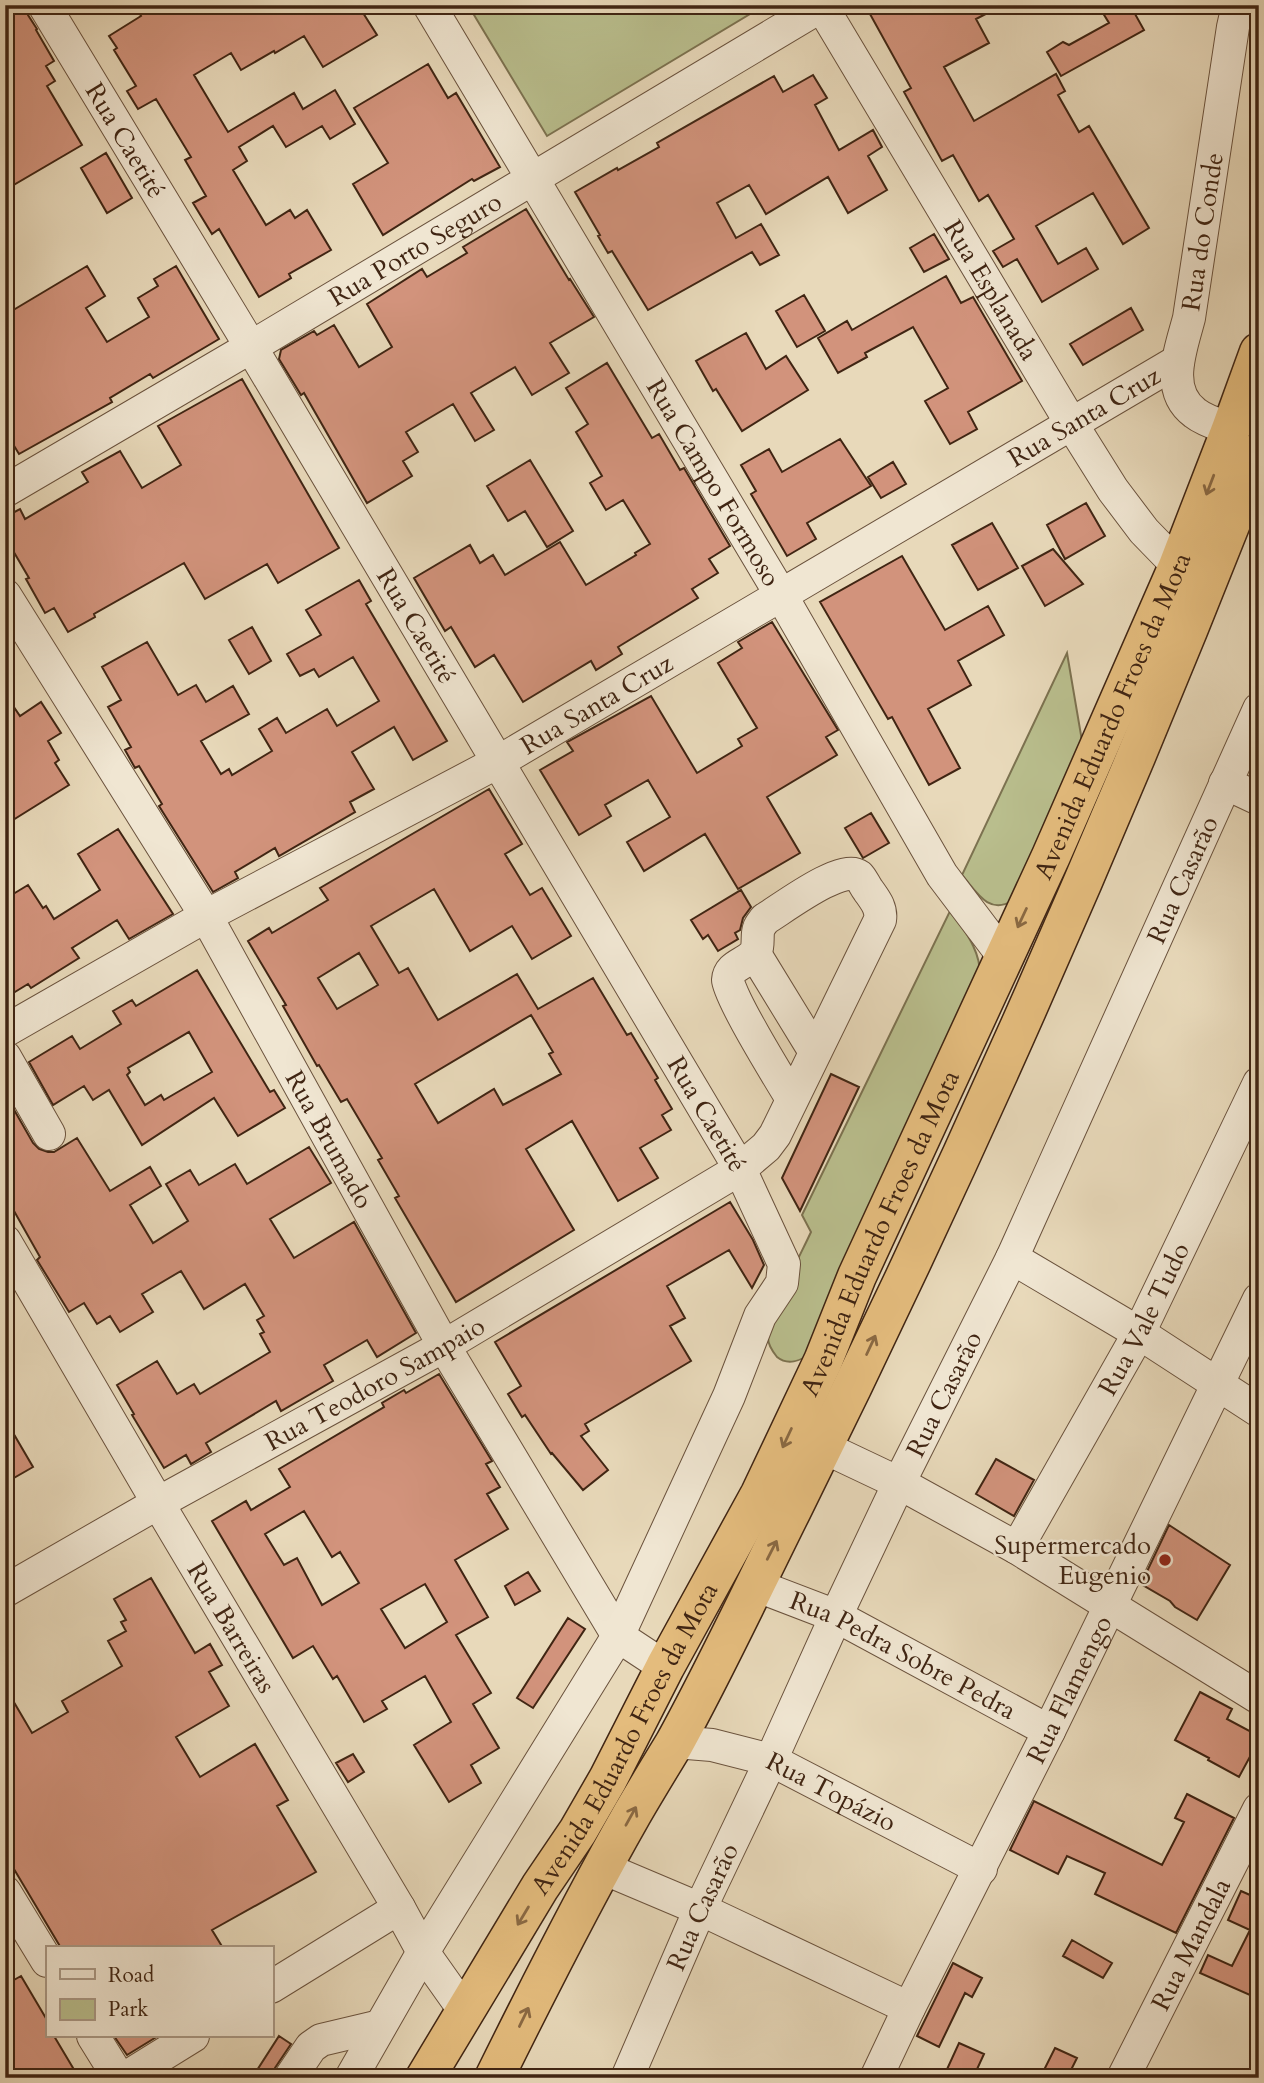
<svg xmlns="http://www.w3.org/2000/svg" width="1264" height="2083" viewBox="0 0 1264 2083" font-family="Cardo,serif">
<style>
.green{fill:#b9be8d;stroke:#7c7250;stroke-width:2}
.building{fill:#d2937c;stroke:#402513;stroke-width:2;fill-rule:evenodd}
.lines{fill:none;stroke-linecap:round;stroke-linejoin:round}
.minor-casing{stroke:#6a523d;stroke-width:34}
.highway-casing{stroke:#402513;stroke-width:41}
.minor{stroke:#f0e6d2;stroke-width:32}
.highway{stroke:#e4bc7d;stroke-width:38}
.oneway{stroke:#8a6943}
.poi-dot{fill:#8f2418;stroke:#f0e6d2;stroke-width:2.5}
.labels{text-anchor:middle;stroke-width:5;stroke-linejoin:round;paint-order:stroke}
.street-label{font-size:26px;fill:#402513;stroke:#f0e6d2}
.poi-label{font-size:26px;fill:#402513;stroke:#f0e6d2;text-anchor:end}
</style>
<rect width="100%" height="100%" fill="#e8d9ba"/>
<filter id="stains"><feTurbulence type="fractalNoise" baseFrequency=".00286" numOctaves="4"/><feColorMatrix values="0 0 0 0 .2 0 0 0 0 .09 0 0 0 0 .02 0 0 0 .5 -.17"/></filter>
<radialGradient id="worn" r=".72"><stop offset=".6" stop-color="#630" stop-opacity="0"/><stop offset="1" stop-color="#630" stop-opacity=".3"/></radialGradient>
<path class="green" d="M468,5h297l-218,131z
M1067,653l14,82 1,14 -70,152c-24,14 -36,-10 -50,-26z
M951,909c12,20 29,40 29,65l-173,382c-10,6 -20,9 -30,1 -4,-5 -9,-13 -9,-19 -1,-21 33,-84 43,-106l-9,-17z"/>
<path class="building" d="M5,5h21l2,10 9,14 -1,1 18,31 -8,5 9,15 -8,5 35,59 -77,45z
M135,5h223l19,30 -54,32 -19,-31 -29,17 -1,-2 -33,19 -10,-17 -37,22 34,57 66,-39 9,16 32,-19 20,34 -25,15 -8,-13 -36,21 -13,-21 -34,21 8,14 -14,9 33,55 24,-15 5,8 12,-8 24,40 -42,24 2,4 -32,19 -40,-68 -7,5 -19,-31 13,-7 -21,-36 6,-3 -35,-58 -18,10 -11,-18 9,-5 -22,-36 3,-2 -8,-12 32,-20z
M865,5h138l-27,14 13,24 -45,24 30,54 82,-47 9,17 -7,4 21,37 10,-6 60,102 -26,16 -30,-51 -57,33 22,38 28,-16 12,21 -56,33 -25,-43 -14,8 -10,-16 21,-12 -26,-44 -9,6 -26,-46 -11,6 -38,-69 7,-4z
M1098,5h32l14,25 -83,46 -14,-24 16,-10 6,3 40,-22z
M428,64l20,34 8,-5 44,74 -26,14 -2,-2 -89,56 -30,-51 35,-21 -34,-55z
M813,75l14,23 -12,7 24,45 34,-20 9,17 -14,9 19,34 -39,23 -20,-36 -62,37 -17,-29 -32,18 19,35 25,-14 18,31 -19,10 -8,-13 -104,58 -36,-59 -4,2 -10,-17 2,-1 -25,-43 42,-24 1,2 41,-23 -2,-4 117,-67 9,16z
M106,153l26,45 -25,15 -26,-45z
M526,209l43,71 1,-1 24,38 -44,26 19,30 -37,22 -17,-28 -44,26 23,37 -19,11 -22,-37 -47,28 12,20 -15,9 9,15 -45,27 -63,-110 -3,2 -22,-36 2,-9 33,-19 3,4 17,-10 25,42 33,-20 -25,-43 55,-35 5,8 40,-24 -4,-6z
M934,234l15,25 -25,13 -14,-24z
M87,266l18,30 -19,12 21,34 42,-25 -11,-19 20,-12 -4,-7 22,-13 43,73 -66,39 -3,-4 -40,24 2,4 -93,52 -14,-23v-116z
M946,276l15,27 12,-6 49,84 -54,31 9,17 -27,15 -25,-43 23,-13 -35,-61 -48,26 2,4 -29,16 -20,-35 29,-17 5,9z
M804,295l21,36 -28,16 -21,-36z
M1131,308l12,22 -60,35 -13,-21z
M746,333l20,36 20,-13 22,34 -66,41 -26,-42 -3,2 -17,-30z
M607,363l45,75 7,-4 21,36 4,-2 46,78 -21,13 9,14 -26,16 6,9 -80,49 4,7 -26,16 -5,-9 -68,41 -29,-47 -19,12 -24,-40 -6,4 -31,-53 56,-33 10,18 13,-8 12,20 55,-33 26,43 50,-30 -1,-2 15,-9 -27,-44 -17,10 -16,-27 12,-7 -26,-44 12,-8 -22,-36z
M242,379l97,169 -61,35 -11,-19 -62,35 -21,-36 -90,51 1,3 -27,15 -14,-24 -9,5 -19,-34 3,-1 -24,-41v-20l15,-8 5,10 63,-37 -6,-10 38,-21 22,37 39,-23 -23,-39z
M840,439l31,47 -64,37 9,16 -29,17 -36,-62 5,-3 -15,-26 28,-16 13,23z
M530,460l43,71 -26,16 -22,-36 -17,10 -21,-35z
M893,462l13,22 -25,14 -13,-21z
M1086,503l19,33 -40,23 -18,-34z
M992,523l26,45 -40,22 -26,-45z
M1053,549l30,35 -38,22 -23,-40z
M902,556l43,74 43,-24 16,29 -46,26 13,24 -43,24 32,59 -31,17 -37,-68 -4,2 -68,-117z
M359,580l12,21 -5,3 81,137 -34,19 -19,-33 -42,25 22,37 -24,13 5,10 -76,44 -4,-8 -40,24 3,6 -25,14 -54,-86 3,-2 -23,-38 -4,2 -10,-18 6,-3 -23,-40 13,-7 -19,-33 45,-25 31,53 18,-10 10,17 27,-16 16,28 -48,27 20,33 8,-5 3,6 40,-24 -13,-22 18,-11 9,15 41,-24 10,17 42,-25 -26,-44 -34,20 -5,-8 -14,7 -13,-22 34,-19 -15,-25z
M772,622l66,108 -12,7 11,18 -70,42 33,56 -62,36 -33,-55 -61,37 -17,-29 43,-25 -22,-37 -43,25 6,11 -32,19 -39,-65 33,-19 -6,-9 84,-46 46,77 45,-27 -4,-7 19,-11 -39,-65 24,-15 -4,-6z
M252,627l19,34 -22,13 -20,-34z
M5,694l15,22 21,-14 20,31 -13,8 11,19 -4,3 14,22 -64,40z
M489,789l33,55 -17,10 25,41 12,-7 29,48 -39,23 -20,-33 -42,25 -36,-62 -63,37 28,47 9,-5 30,52 79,-46 21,35 55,-31 34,57 4,-2 27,45 -3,2 17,29 -10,6 9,15 -31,18 18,30 -40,23 -46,-80 -46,28 48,81 -118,72 -61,-104 4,-2 -21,-36 4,-2 -35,-59 -6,3 -22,-37 -2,1 -34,-60 3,-1 -38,-64 21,-13 3,5 56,-33 -8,-12zM359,953l19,32 -41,24 -19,-31zM531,1015l22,37 -4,2 12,20 -58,31 -9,-16 -56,34 -23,-39z
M871,813l18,30 -26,15 -18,-30z
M118,829l55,85 -44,25 -12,-19 -45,28 7,10 -48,30 -3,-4 -23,14v-99l23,-14 15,23 3,-2 8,13 46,-29 -22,-36z
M741,890l10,17 -8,11 -3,12 -5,3 3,6 -20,12 -10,-16 -5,4 -12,-19z
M197,970l73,122 4,-2 11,18 -47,28 -24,-38 -72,47 -33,-55 -16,10 -9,-14 -31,19 -24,-43 43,-26 8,13 41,-25 -8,-13 19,-11 4,6zM189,1032l23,40 -48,28 -3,-5 -16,10 -18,-30 3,-3 -2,-4z
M831,1074l28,13 -59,124 -18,-33z
M5,1094l28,49 6,6 9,3h6l23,-14 33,53 40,-24 11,19 -31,19 23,38 35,-22 -22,-37 24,-14 9,15 36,-21 12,20 62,-37 22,36 -61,36 24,39 60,-36 62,111 -39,24 -10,-17 -43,25 9,16 -52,30 -5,-10 -70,42 5,9 -20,12 -5,-9 -22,13 -32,-53 2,-1 -17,-29 40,-24 20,33 17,-10 6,10 70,-42 -10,-18 4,-2 -7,-12 7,-4 -19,-32 -41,25 -23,-38 -39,23 11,18 -33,20 -10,-16 -13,8 -13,-21 -15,9 -32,-52 3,-3 -35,-62z
M730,1202l23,38 11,25 -12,23 -23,-38 -62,36 18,32 -15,8 21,35 -106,63 4,7 -8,5 27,34 -25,20 -31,-37 -1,1 -26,-39 -3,2 -14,-23 13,-8 -26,-44z
M439,1374l53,87 -6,3 14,23 -13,7 21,35 -53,31 33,57 -32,18 35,58 -18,11 26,44 -28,17 10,18 -32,19 -35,-57 37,-23 -26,-46 -43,25 5,8 -23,13 -27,-46 -4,3 -20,-33 -20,12 -81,-137 34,-20 5,9 39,-23 -11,-18 105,-62 -2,-4 22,-13 2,3zM304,1511l28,46 8,-5 19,31 -37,22 -25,-47 -13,7 -19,-31zM425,1584l22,38 -42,26 -24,-39z
M5,1419l28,48 -28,16z
M996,1459l38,21 -20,36 -38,-22z
M1169,1525l61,40 -33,55 -22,-13 -5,-6 -29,-17z
M528,1572l12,19 -25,14 -10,-19z
M151,1578l44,75 15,-9 12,21 -13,7 20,34 -53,31 24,40 55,-33 33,56 -11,6 39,66 -104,58 11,18h-162l-56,-94v-167l27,46 36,-21 -6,-11 60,-35 -14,-25 18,-10 -5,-9 5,-2 -12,-21z
M568,1618l17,11 -52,79 -16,-10z
M1200,1692l32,17 -5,10 32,17v4l-20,37 -31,-17 1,-2 -34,-18z
M353,1754l11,18 -16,10 -12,-19z
M1187,1794l47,24 -58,115 -81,-39 10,-21 -38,-17 -9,18 -48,-24 24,-49 128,64 22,-43 -9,-4z
M1241,1891l18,8v59l-8,16 8,4v21l-59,-26 8,-18 24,11 18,-36 -22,-10z
M1072,1940l40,23 -9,15 -40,-22z
M953,1963l29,15 -10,19 -7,-4 -26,54 -22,-11z
M21,1976l26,44v16h7l25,42h-74v-93z
M114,2036h44l-31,19z
M279,2036l12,8 -16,24 -3,10h-20z
M959,2043l25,11 -11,24h-30z
M1055,2048l22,10 -10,20h-27z"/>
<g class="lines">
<g class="minor-casing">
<g id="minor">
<path id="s1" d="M44,5l207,342 489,822 44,95 -2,19 -22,33 -31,80 -111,240 -195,316 -72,126"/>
<path id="s2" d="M429,5l352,590 161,280 62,82"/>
<path id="s3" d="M821,5l250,418 42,67 31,41 34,35"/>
<path id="s4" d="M1231,429c-11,-4 -26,-8 -36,-16 -31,-23 -14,-64 -6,-95l44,-291 5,-22"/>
<path id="s5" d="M5,491l246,-144 572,-342"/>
<path id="s6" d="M5,595l201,321 238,430 174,290 47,31"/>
<path d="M1225,783l34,16"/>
<path d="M755,954l60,98"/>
<path id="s7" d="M5,1031l201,-115 292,-154 680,-401"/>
<path d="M5,1057l44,77"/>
<path id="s8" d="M5,1241l153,262 241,405 24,44 41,58"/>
<path d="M1012,1258l127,75 120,78"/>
<path d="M823,1447l76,36 118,65 242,150"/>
<path id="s9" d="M1017,1548l122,-215 120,-250"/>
<path id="s10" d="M755,1585l81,31 213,115"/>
<path id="s11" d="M5,1591l153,-88 286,-157 296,-177 26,-22 9,-12 105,-215c2,-12 -5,-20 -12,-30 -3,-4 -6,-11 -9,-14 -17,-13 -77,33 -94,43 -2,3 -5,6 -6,9 -3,8 1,19 -5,26 -8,10 -25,11 -26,26 0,15 53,101 64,119"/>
<path id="s12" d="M675,1742l37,3 59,15 210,109"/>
<path d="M603,1868l97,41 209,99"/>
<path d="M5,1892l42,69"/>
<path d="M271,1987l128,-79"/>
<path d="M93,2036l26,42"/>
<path d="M125,2078l68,-42"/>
<path d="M290,2078l21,-31 10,-7 59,-14"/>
<path id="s13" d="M627,2078l73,-169 71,-149 65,-144 63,-133 113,-225 247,-549"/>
<path id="s14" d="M876,2078l33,-70 140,-277 210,-432"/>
<path id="s15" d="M1123,2078l136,-269"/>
</g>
</g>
<g class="highway-casing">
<g id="highway">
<path id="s16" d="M425,2078l115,-191 38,-56 30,-52 57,-112 95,-173 63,-133 34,-85 194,-420 127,-290 53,-137 28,-77"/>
<path d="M494,2078c44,-89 89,-178 138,-264 14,-24 28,-47 42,-70 42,-76 79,-156 118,-234 171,-344 327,-699 467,-1058"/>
</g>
</g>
<use href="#minor" class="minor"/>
<use href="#highway" class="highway"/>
</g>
<defs><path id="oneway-shaft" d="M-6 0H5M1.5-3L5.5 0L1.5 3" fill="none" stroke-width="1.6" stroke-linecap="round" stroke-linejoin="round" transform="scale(1.75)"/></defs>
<g class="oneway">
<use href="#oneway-shaft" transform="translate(1210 485) rotate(111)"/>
<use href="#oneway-shaft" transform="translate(1022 918) rotate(115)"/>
<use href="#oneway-shaft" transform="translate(871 1345) rotate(-65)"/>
<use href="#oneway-shaft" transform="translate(787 1438) rotate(115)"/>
<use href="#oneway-shaft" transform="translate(772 1550) rotate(-63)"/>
<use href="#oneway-shaft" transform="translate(631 1816) rotate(-61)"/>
<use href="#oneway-shaft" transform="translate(523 1916) rotate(121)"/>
<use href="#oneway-shaft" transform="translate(524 2017) rotate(-64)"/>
</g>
<circle class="poi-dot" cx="1165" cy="1560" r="7"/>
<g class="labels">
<g class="street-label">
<text dy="9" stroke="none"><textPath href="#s1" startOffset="158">Rua Caetité</textPath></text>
<text dy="9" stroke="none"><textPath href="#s4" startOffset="229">Rua do Conde</textPath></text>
<text dy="9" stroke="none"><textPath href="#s5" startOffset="476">Rua Porto Seguro</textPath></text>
<text dy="9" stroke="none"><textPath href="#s3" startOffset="332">Rua Esplanada</textPath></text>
<text dy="9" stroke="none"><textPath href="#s7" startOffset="1242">Rua Santa Cruz</textPath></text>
<text dy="9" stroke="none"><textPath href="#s2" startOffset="556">Rua Campo Formoso</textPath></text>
<text dy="9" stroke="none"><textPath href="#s1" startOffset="724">Rua Caetité</textPath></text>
<text dy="9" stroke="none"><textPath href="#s7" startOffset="676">Rua Santa Cruz</textPath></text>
<text dy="9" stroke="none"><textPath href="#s16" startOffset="1528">Avenida Eduardo Froes da Mota</textPath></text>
<text dy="9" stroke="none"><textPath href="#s13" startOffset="1321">Rua Casarão</textPath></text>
<text dy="9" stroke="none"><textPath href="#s1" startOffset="1292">Rua Caetité</textPath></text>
<text dy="9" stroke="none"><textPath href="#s6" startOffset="634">Rua Brumado</textPath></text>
<text dy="9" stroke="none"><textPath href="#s16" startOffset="961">Avenida Eduardo Froes da Mota</textPath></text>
<text dy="9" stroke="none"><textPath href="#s9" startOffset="262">Rua Vale Tudo</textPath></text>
<text dy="9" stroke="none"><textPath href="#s11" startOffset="424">Rua Teodoro Sampaio</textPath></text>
<text dy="9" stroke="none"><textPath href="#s13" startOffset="754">Rua Casarão</textPath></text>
<text dy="9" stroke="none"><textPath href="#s8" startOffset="448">Rua Barreiras</textPath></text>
<text dy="9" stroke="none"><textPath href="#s10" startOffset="164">Rua Pedra Sobre Pedra</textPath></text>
<text dy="9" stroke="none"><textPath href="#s14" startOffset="434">Rua Flamengo</textPath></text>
<text dy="9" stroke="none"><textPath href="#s16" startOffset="394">Avenida Eduardo Froes da Mota</textPath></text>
<text dy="9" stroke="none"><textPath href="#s12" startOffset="166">Rua Topázio</textPath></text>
<text dy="9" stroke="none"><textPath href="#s13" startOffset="187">Rua Casarão</textPath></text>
<text dy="9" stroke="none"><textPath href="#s15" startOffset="150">Rua Mandala</textPath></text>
</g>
<g class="poi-label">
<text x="1151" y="1554">Supermercado<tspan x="1151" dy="30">Eugenio</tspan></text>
</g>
</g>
<rect width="1264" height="2083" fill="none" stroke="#e8d9ba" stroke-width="28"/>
<rect x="7" y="7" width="1250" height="2069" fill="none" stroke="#402513" stroke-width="3.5"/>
<rect x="14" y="14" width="1236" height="2055" fill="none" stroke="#402513" stroke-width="2"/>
<rect x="46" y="1946" width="228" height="91" fill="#f0e6d2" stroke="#aa9986" stroke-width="2"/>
<rect x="60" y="1969" width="35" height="10" fill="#f0e6d2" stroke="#aa9986" stroke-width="2"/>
<text x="108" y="1982" font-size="21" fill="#402513">Road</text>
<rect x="60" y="1999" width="35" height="21" fill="#b9be8d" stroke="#aa9986" stroke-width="2"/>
<text x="108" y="2016" font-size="21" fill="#402513">Park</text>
<rect width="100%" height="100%" filter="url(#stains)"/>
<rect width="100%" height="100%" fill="url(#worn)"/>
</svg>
